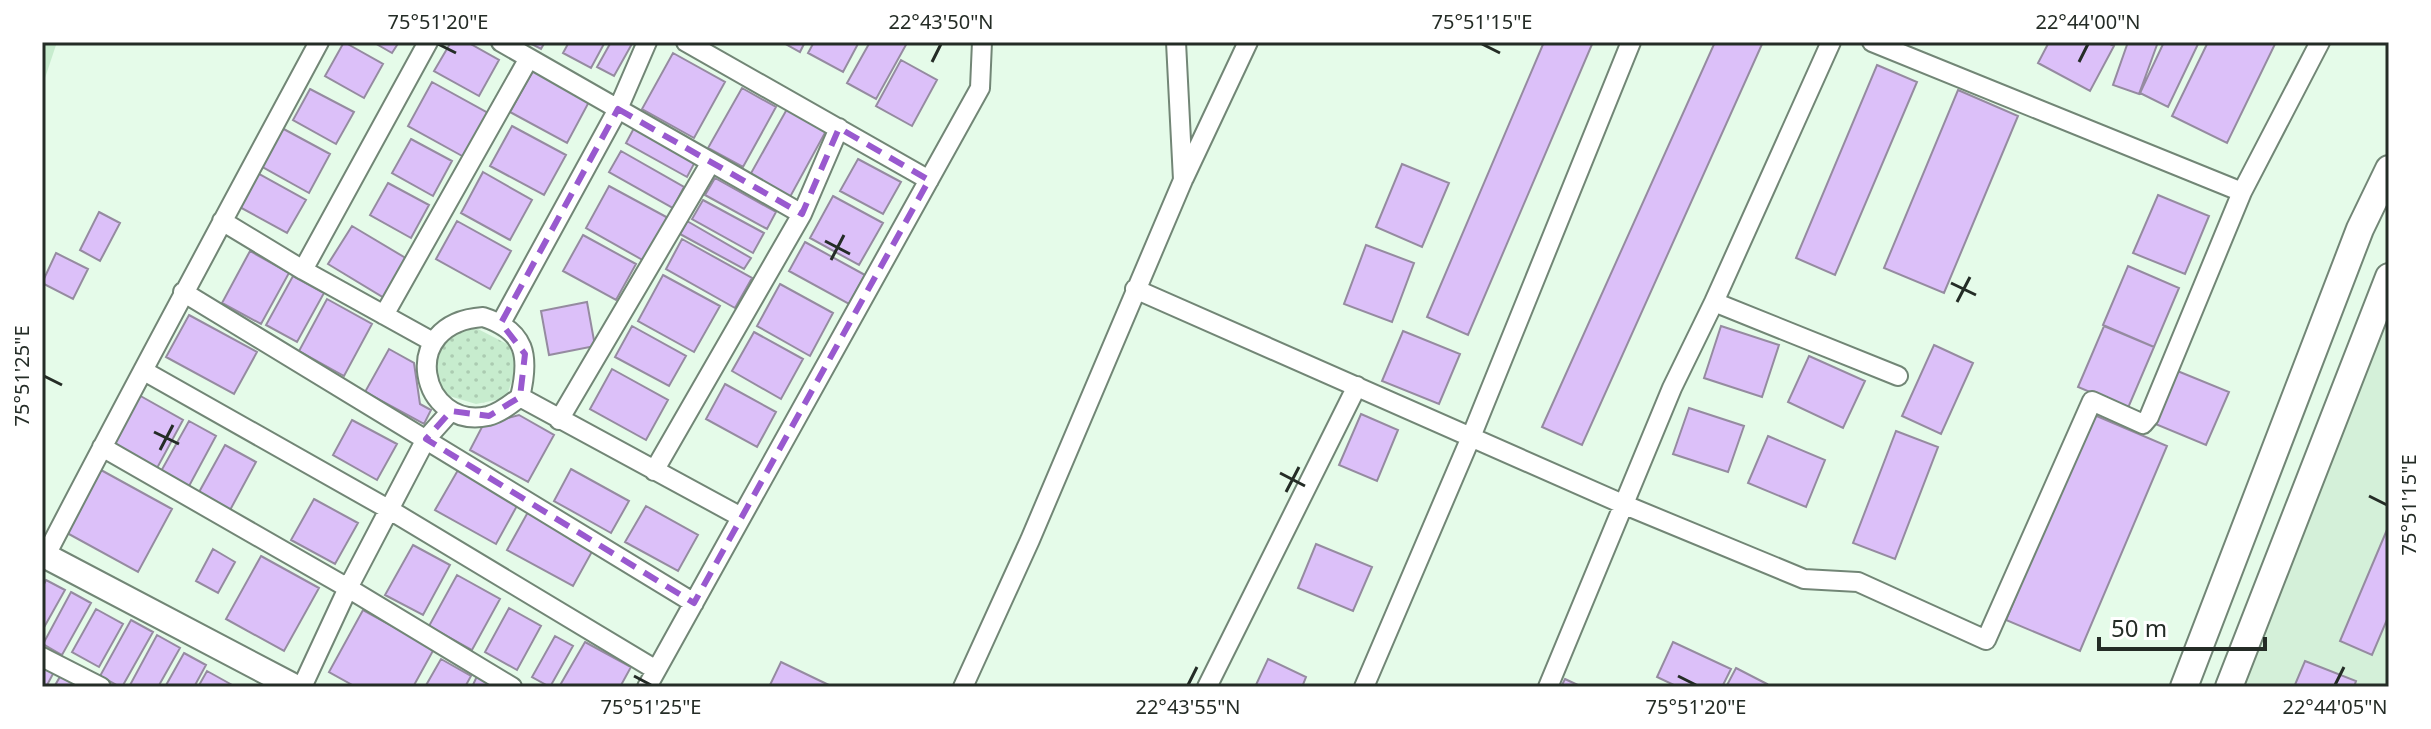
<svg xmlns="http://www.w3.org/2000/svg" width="2431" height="729" viewBox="0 0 2431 729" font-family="'Noto Sans',sans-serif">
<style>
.built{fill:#d4f0d9}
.grass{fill:#c7ecce}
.park{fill:url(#park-dots)}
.building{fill:#dcc0f9;stroke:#958ba0;stroke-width:2}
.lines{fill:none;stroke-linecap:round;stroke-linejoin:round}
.minor-casing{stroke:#728676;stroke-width:22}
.tertiary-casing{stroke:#728676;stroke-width:28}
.secondary-casing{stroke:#728676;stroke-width:30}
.minor{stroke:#fff;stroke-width:18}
.tertiary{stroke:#fff;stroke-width:24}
.secondary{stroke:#fff;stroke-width:26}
.marked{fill:none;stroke:#9959cf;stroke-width:6;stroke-dasharray:16 10;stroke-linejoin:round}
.ticks{fill:none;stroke:#242c26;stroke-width:3}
.neatline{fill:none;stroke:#242c26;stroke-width:3}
.ticks-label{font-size:20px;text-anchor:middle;fill:#242c26}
</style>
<defs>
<pattern id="park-dots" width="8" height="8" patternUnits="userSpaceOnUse" patternTransform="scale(2)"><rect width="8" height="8" fill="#c7ecce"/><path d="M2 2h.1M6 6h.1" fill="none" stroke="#abcbb1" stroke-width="1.8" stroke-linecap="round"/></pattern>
</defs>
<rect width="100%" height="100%" fill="#e5fbe9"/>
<path class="built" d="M2389,295v392h-156z"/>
<path class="grass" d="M42,42h15l-15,45z"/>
<path class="park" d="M476,328l33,17 8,21 -11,32 -30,6 -40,-12 -1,-31 5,-23z"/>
<path class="building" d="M344,42l39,22 -19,34 -39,-22z
M373,42h26l-7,11z
M451,42h16l32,18 -20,36 -45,-25z
M528,42h17l-4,7z
M569,42h36l-14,26 -28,-15z
M611,42h22l-19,34 -17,-9z
M782,42h23l-5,10z
M814,42h45l-16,30 -35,-19z
M870,42l37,1 -31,56 -29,-16z
M1544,42h49l-125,293 -41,-18z
M1715,42h48l-181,403 -40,-18z
M2049,42h57l8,4 -24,45 -52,-28z
M2128,42h30l-19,52 -26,-9z
M2164,42h35l-31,65 -28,-14z
M2208,42h68l-49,101 -55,-27z
M673,53l52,29 -31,56 -52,-29z
M901,60l36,20 -25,46 -36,-20z
M1877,65l40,17 -82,193 -39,-17z
M534,69l56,31 -23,43 -57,-31z
M432,82l56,31 -24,44 -56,-31z
M742,88l34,19 -33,60 -35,-19z
M310,89l44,23 -18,32 -43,-24z
M1958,90l60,26 -74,177 -60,-25z
M787,109l39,22 -36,66 -40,-22z
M512,126l54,29 -22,40 -54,-29z
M280,127l50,27 -21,39 -50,-28z
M634,128l61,34 -8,15 -61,-34z
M411,139l41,22 -19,35 -41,-23z
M621,151l63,36 -11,21 -64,-36z
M858,159l43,23 -18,32 -43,-23z
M1402,164l47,19 -27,64 -46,-20z
M254,171l52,29 -19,33 -51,-28z
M483,172l49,28 -22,40 -49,-27z
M715,178l61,34 -9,17 -62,-34z
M388,183l41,22 -18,33 -41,-23z
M609,186l61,33 -24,43 -60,-34z
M2158,195l51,21 -24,58 -52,-21z
M833,196l50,27 -24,42 -49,-27z
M703,200l61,33 -11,20 -61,-34z
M99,212l21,11 -20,38 -20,-11z
M457,221l54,30 -21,38 -54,-30z
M687,221l64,37 -7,11 -64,-35z
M352,226l57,34 -23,39 -58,-35z
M583,235l53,29 -20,36 -53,-29z
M682,239l70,39 -17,30 -69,-39z
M805,242l60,33 -16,29 -60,-33z
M1366,245l48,18 -22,59 -48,-18z
M250,251l39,22 -28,51 -39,-21z
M56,253l32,16 -15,30 -31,-16z
M2128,266l51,22 -25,59 -51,-22z
M663,275l57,31 -26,46 -56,-31z
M293,276l31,17 -27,49 -31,-17z
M780,284l53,29 -23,43 -53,-30z
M327,299l45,25 -28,52 -45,-25z
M587,302l8,44 -46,9 -8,-44z
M189,315l68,37 -23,42 -68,-37z
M632,326l54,30 -17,30 -54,-29z
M1721,326l58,19 -17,52 -58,-19z
M2104,326l50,21 -26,61 -50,-21z
M1403,331l57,23 -21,50 -57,-23z
M754,332l49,27 -22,40 -49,-28z
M1934,345l39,18 -32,71 -39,-18z
M389,349l25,14 6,41 11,6 -7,14 -59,-32z
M1809,356l56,25 -22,47 -55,-26z
M612,369l56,31 -22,40 -56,-31z
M2175,370l54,22 -23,53 -53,-22z
M725,384l51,28 -19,35 -51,-28z
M137,394l46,26 -27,50 -47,-26z
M1689,408l55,18 -16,46 -55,-18z
M1361,414l37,16 -21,51 -38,-16z
M2092,414l75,32 -87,205 -74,-31z
M519,415l35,20 -26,47 -58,-32 13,-25z
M352,420l45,24 -20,36 -44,-25z
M189,421l27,15 -28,52 -28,-15z
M1896,431l42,16 -43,112 -42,-16z
M1768,436l57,24 -19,47 -58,-24z
M225,445l31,17 -27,50 -31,-18z
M571,469l58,32 -18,32 -57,-32z
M101,470l71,39 -34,63 -71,-39z
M458,470l60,34 -22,40 -61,-34z
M314,499l44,24 -23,41 -44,-24z
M646,506l52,29 -20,36 -53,-29z
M528,512l66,36 -21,38 -66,-36z
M2389,525v90l-17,40 -32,-14z
M1316,544l56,23 -19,44 -55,-23z
M413,545l37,20 -27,50 -38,-20z
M213,549l22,13 -17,31 -22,-12z
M261,556l58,32 -35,63 -58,-32z
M457,575l43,24 -28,51 -43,-24z
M46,580l19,10 -23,41v-43z
M71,592l20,11 -29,52 -19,-11z
M509,608l32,18 -24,44 -32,-18z
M96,609l27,15 -24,43 -27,-15z
M363,610l71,39 -21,38h-57l-27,-15z
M131,620l22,12 -31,55h-2l-20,-11z
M157,635l23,13 -22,39h-24l-4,-2z
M555,636l18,10 -23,41 -18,-10z
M585,642l46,25 -11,20h-61z
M1673,642l58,27 -9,18h-44l-21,-10z
M184,653l22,12 -12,22h-29z
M441,659l30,17 -6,11h-40z
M1268,659l38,18 -4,10h-47z
M2305,661l51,20 -2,6h-60z
M781,662l52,25h-64z
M42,666l12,6 -8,15h-4z
M1736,668l31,16 -2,3h-39z
M207,671l27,15v1h-36z
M61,675l20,12h-27z
M477,676l24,11h-29z
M1565,679l17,8h-21z"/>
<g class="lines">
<g class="minor-casing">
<path id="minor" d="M501,42l301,172
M686,42l243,138
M1872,42l370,150
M1184,178l64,-136
M222,221l81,49 130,72
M303,270l125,-228
M1135,289l490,216 179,74 54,3 128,58 106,-239 51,23 6,-7 93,-225 78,-150
M183,292l511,311
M1714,302l184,74
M384,315l145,-257
M483,317c43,14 47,39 37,80 -9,7 -20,16 -32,19 -67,15 -93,-93 -5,-99z
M501,323l117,-214 29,-67
M144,371l246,139 266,160
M520,397l221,120
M559,420l152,-258
M102,447l246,141 164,99
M654,471l148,-257 37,-86
M46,555c89,-172 181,-342 273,-513
M42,657l59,30
M302,687l46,-99 78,-149 25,-28
M647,687l333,-599 2,-46
M963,687l67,-147 153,-360 -7,-138
M1207,687l150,-301
M1364,687l107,-250 160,-395
M1548,687l124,-299 42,-86 117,-260"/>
</g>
<g class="tertiary-casing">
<path id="tertiary" d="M42,554l253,133"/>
</g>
<g class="secondary-casing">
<path id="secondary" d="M2184,687l176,-458 29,-60
M2229,687l160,-410"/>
</g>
<use href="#minor" class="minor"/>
<use href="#tertiary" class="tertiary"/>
<use href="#secondary" class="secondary"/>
</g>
<path class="marked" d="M618,109l184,105 37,-86 90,52 -235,423 -268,-164 25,-28 38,5 31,-19 5,-43 -24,-31z"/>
<path class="ticks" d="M438,44l18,9M1482,44l18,9M932,62l9,-18M2079,62l9,-18M825,241l25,13M831,260l13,-25M1951,283l25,12M1957,302l13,-25M44,376l18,9M154,432l25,12M160,450l13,-25M1280,473l25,13M1286,492l13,-25M2369,496l18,9M634,676l17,9M1678,676l18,9M1188,685l9,-18M2335,685l9,-18"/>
<rect width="2431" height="729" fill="none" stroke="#ffffff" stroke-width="88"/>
<path d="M2099 637v12h166v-12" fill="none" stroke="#242c26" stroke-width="4"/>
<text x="2111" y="637" font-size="24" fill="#242c26" stroke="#ffffff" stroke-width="6" paint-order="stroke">50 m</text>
<rect x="44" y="44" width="2343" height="641" class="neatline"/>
<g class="ticks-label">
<text x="438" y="29">75°51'20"E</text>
<text x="941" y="29">22°43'50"N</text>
<text x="1482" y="29">75°51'15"E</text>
<text x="2088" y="29">22°44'00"N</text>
<text transform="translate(22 376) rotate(-90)" y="7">75°51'25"E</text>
<text transform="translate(2409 505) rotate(-90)" y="7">75°51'15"E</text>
<text x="651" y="714">75°51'25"E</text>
<text x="1188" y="714">22°43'55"N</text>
<text x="1696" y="714">75°51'20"E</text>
<text x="2335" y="714">22°44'05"N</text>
</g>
</svg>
